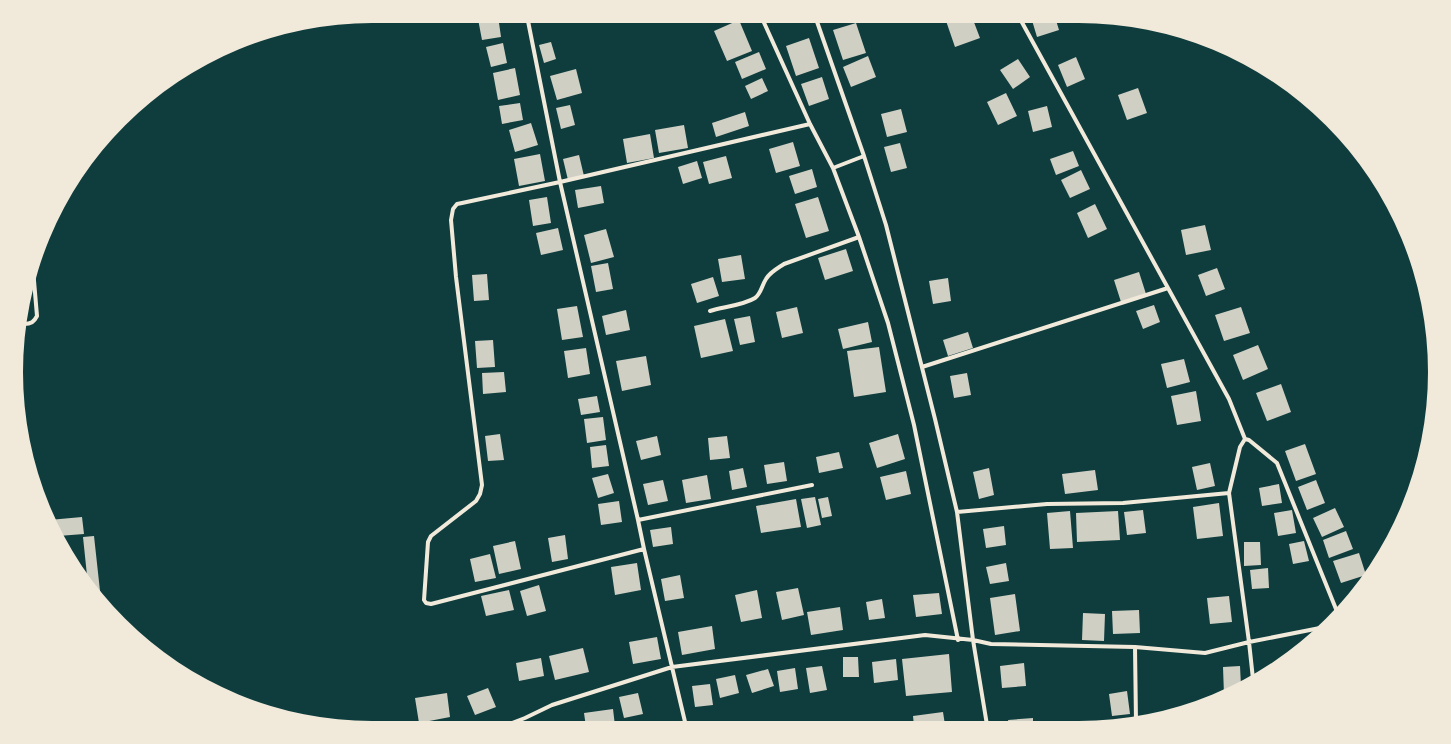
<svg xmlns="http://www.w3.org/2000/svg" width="1451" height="744" viewBox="0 0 1451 744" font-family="Ubuntu,sans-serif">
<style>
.building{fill:#cfcfc3}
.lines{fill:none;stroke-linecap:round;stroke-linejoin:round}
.minor{stroke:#f1e9da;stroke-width:4}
</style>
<rect width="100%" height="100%" fill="#0f3d3e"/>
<path class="building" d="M498,16l3,21 -19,3 -4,-21z
M828,16h21v1l-20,5z
M949,17h23l8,21 -25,9 -10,-29z
M1031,17h24l4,13 -22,7z
M739,20l13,31 -25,10 -13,-30z
M856,23l10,30 -23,7 -10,-30z
M809,38l10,30 -23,8 -10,-30z
M551,42l5,17 -12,4 -5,-18z
M503,43l4,20 -16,4 -5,-20z
M759,52l7,17 -24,10 -7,-17z
M868,56l8,21 -25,10 -8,-20z
M1076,57l9,22 -18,8 -9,-22z
M1018,59l12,18 -17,12 -13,-19z
M515,68l5,27 -22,5 -5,-27z
M576,69l6,24 -25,7 -7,-24z
M822,77l7,22 -20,7 -8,-22z
M762,78l6,13 -17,8 -6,-13z
M1138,88l9,25 -20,7 -9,-25z
M1006,93l11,23 -19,9 -11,-23z
M520,103l3,17 -21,4 -3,-18z
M570,105l5,20 -14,4 -5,-21z
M1047,106l5,21 -19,5 -5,-21z
M901,109l6,23 -20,5 -6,-23z
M745,112l4,14 -33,11 -4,-14z
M531,123l7,22 -23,7 -6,-22z
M684,125l4,23 -29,5 -4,-23z
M650,134l4,24 -27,5 -4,-24z
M793,142l7,24 -24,7 -7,-24z
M900,143l7,25 -16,4 -7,-25z
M1073,151l6,15 -23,9 -6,-16z
M540,154l5,27 -26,5 -5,-27z
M579,155l5,21 -16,4 -5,-21z
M726,156l6,22 -23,6 -6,-22z
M697,161l5,17 -19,6 -5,-17z
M812,169l5,18 -22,7 -6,-18z
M1081,170l9,19 -20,9 -9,-18z
M601,186l3,17 -26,5 -3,-18z
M547,197l4,26 -18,3 -4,-26z
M818,197l11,34 -23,7 -11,-34z
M1095,204l12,25 -19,9 -11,-25z
M1205,225l6,25 -25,5 -5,-25z
M558,228l5,22 -22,5 -5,-22z
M606,229l8,28 -23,6 -7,-28z
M846,249l7,22 -28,9 -7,-22z
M741,255l4,24 -23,3 -4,-23z
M608,263l5,26 -17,3 -5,-26z
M1217,268l8,21 -19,7 -8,-21z
M1139,272l7,22 -25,8 -7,-22z
M487,274l2,26 -15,1 -2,-26z
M713,277l6,19 -22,7 -6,-19z
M948,278l3,23 -18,3 -4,-23z
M1154,305l6,17 -17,7 -7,-18z
M577,306l6,31 -21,3 -5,-31z
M797,307l6,26 -21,5 -6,-26z
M1241,307l9,26 -26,8 -9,-26z
M626,310l4,20 -24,5 -4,-19z
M750,316l5,26 -15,3 -6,-26z
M725,319l8,32 -32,7 -7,-32z
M868,322l4,20 -29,7 -5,-20z
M968,332l5,16 -25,8 -5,-16z
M493,340l2,27 -18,1 -2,-27z
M1258,345l10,24 -25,11 -10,-25z
M879,347l7,45 -32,5 -7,-46z
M586,348l4,26 -22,4 -4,-27z
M646,356l5,29 -29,6 -6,-30z
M1184,359l6,23 -23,6 -6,-24z
M504,372l2,20 -23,2 -1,-21z
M967,373l4,22 -17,3 -4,-22z
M1281,384l10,28 -24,9 -11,-28z
M1196,391l5,30 -24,4 -6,-29z
M597,396l3,16 -19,3 -3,-16z
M603,417l3,23 -19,3 -3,-24z
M500,434l4,26 -16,1 -3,-25z
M898,434l7,25 -28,9 -8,-25z
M657,436l4,19 -20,5 -5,-19z
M727,436l3,22 -20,2 -2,-22z
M1305,444l11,30 -20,7 -11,-30z
M606,445l3,21 -17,2 -2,-21z
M839,452l4,16 -24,5 -3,-16z
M784,462l3,19 -20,3 -3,-19z
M1210,463l5,23 -18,4 -5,-23z
M743,468l4,19 -15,3 -3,-19z
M989,468l5,27 -15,4 -6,-27z
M1095,470l3,20 -33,4 -3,-20z
M906,471l5,23 -25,6 -6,-23z
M608,474l6,19 -16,5 -6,-20z
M707,475l4,24 -25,4 -4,-23z
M663,480l5,21 -20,4 -5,-21z
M1316,480l9,23 -18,7 -9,-23z
M1279,484l3,19 -20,3 -3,-18z
M815,497l6,28 -14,3 -6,-29z
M828,497l4,19 -10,2 -4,-19z
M796,499l5,28 -40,6 -5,-27z
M619,501l3,21 -21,3 -3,-21z
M1219,503l4,33 -26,3 -4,-32z
M1335,508l9,19 -22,10 -9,-19z
M1143,510l3,23 -19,2 -3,-23z
M1292,510l4,23 -18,3 -4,-23z
M1070,511l3,37 -23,1 -3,-36z
M1118,511l2,29 -43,2 -1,-29z
M82,517l2,17 -26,2 -9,-16z
M1004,526l2,19 -20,3 -3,-19z
M671,527l2,17 -20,3 -3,-17z
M1346,531l7,18 -24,9 -6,-18z
M565,535l3,24 -16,3 -4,-24z
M94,536l7,64 -13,-15 -5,-48z
M515,541l6,28 -22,5 -6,-28z
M1304,541l5,20 -16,3 -4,-20z
M1244,542h16l1,23 -17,1z
M1359,553l7,22 -25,8 -8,-22z
M490,554l6,24 -21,4 -5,-23z
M637,563l4,27 -26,5 -4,-28z
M1006,563l3,18 -19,3 -4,-17z
M1268,568l1,20 -17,1 -2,-19z
M680,575l4,23 -19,3 -4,-22z
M539,585l7,26 -19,5 -7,-25z
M798,588l6,27 -22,5 -6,-28z
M509,590l5,20 -28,6 -5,-20z
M757,590l5,28 -21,4 -6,-27z
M939,593l3,21 -26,3 -3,-22z
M1015,594l5,37 -25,4 -5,-37z
M1229,596l3,26 -22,2 -3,-26z
M882,599l3,19 -16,2 -3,-18z
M840,607l3,23 -32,5 -4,-23z
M1139,610l1,23 -27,1 -1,-23z
M1083,613l22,1 -1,27 -22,-1z
M712,626l3,23 -33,6 -4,-23z
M657,637l4,22 -28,5 -4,-22z
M583,648l6,24 -34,8 -6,-24z
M949,654l3,38 -46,4 -4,-37z
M843,657h15l1,20h-16z
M541,658l3,18 -25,5 -3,-18z
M896,659l2,21 -24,3 -2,-21z
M1024,663l2,23 -24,2 -2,-22z
M822,666l5,24 -17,3 -4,-25z
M1240,666l1,20 -15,9h-2l-1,-28z
M795,668l3,21 -18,3 -3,-21z
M768,669l6,17 -22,7 -6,-18z
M735,675l4,18 -19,5 -4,-19z
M710,684l3,21 -18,2 -3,-21z
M488,688l8,19 -21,8 -8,-19z
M1127,691l3,23 -18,2 -3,-22z
M447,693l3,24 -31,6 -4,-25z
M638,693l5,21 -19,4 -5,-21z
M613,709l2,17 -29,1 -2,-14z
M943,712l2,13 -31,1 -1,-10z
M1033,718v7h-24l-1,-5z
M574,721v6h-23l-1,-4z
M1127,721l1,3 -2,1h-16v-3z"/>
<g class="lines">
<path class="minor" d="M527,16l33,166 78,338
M761,16l49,108 23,44 26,69 29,86 26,102 44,215
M815,16l49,140 22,69 49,194 22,93 16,128 14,85
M1019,17l210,382 16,40 -5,8 -11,46 20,149 4,37
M810,124l-250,58 -98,21 -5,1 -4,5 -2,11 5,57 26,208 -2,9 -4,7 -45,35 -3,6 -4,58 2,3 5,1 213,-55 -6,-29 174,-35
M833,168l31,-12
M710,311c13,-4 34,-6 45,-13 6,-4 7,-13 11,-19 4,-7 12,-11 18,-15l75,-27
M24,324c7,0 10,-2 13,-8l-4,-47
M922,367l246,-79
M1245,439l4,1 28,23 61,151
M957,512l90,-8 76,-1 106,-10
M644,549l42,177
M1135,647l1,75
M502,727l23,-9 27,-13 120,-38 253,-32 48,5 18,4 144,3 70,6 44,-11 76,-15"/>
</g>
<path d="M0 0H1451V744H0ZM372 23H1079A349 349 0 0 1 1428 372V372A349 349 0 0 1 1079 721H372A349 349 0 0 1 23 372V372A349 349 0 0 1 372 23Z" fill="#f1e9da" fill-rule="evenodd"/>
</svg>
